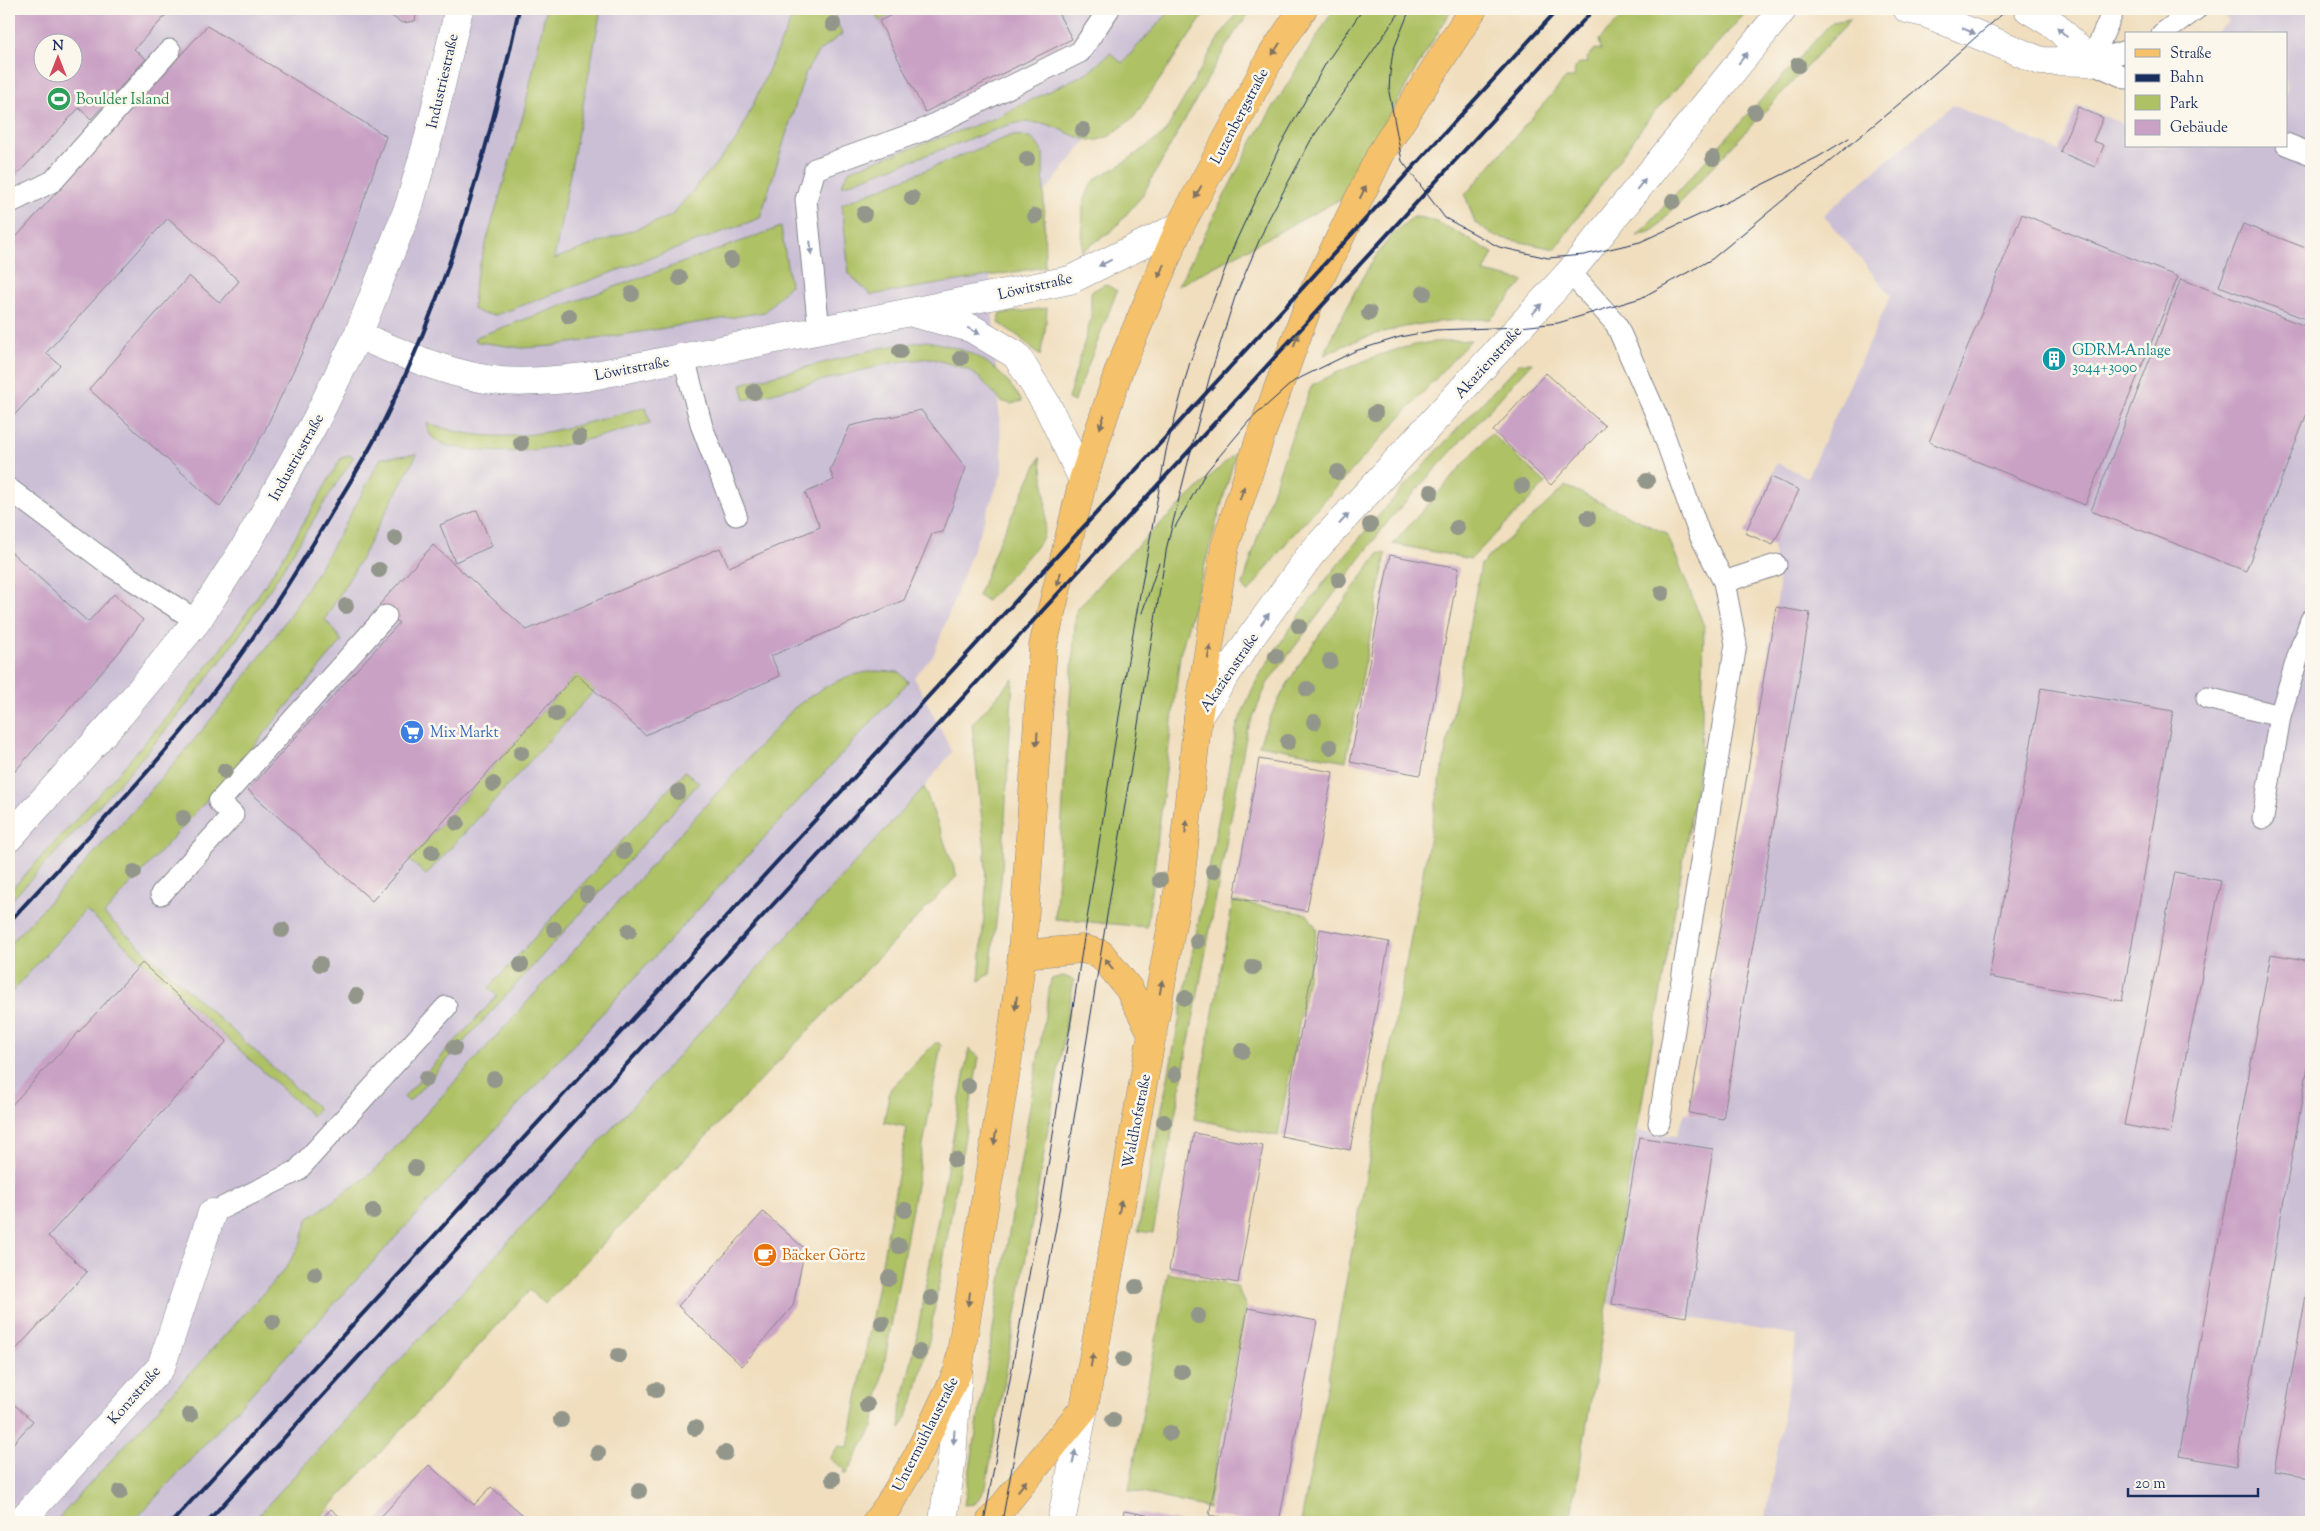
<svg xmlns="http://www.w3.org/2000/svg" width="2320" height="1531" viewBox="0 0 2320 1531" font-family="'Sorts Mill Goudy',serif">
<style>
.industrial{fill:#cbbfd5;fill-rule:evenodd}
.green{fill:#aec165;stroke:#647862}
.building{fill:#c9a1c4;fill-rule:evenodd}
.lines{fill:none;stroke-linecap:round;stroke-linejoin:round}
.service-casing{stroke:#86868e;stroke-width:23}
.minor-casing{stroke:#86868e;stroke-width:29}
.tertiary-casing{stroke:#86868e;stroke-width:29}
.primary-casing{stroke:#86868e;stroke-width:29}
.service{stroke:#fff;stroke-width:21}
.minor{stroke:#fff;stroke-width:28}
.tertiary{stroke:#fff;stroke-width:28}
.primary{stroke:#f5c16b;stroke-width:28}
.tram{stroke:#1b2f5e;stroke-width:1}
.rail{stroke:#1b2f5e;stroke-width:4}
.tree{fill:#93968a}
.oneway{fill:#8d97ae}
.oneway2{fill:#7d7164}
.labels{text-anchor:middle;stroke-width:5;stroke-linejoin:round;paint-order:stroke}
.street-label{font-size:15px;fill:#1b2f5e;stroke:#fbf7ec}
.leisure-label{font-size:15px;fill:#27864d;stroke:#fbf7ec;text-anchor:start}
.culture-label{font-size:15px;fill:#0d838f;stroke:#fbf7ec;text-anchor:start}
.shop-label{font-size:15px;fill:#366cbe;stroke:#fbf7ec;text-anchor:start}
.food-label{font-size:15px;fill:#c56008;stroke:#fbf7ec;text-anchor:start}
</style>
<rect width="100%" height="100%" fill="#fbf7ec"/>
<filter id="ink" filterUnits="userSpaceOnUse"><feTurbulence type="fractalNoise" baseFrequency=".02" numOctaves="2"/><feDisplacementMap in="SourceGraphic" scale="10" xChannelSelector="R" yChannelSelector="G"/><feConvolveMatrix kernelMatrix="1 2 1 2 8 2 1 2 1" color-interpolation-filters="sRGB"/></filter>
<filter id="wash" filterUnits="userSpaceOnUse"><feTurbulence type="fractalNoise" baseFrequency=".0096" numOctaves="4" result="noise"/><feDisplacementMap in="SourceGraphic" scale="20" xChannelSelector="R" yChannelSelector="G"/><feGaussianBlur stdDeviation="1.12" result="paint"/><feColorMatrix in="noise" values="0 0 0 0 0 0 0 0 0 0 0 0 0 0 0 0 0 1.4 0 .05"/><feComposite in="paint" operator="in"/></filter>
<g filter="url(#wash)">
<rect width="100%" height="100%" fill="#f0debe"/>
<path class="industrial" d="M9,9h1183l-203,252 14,209 -70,186 -19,21 38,75 -28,35 -672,735h-243zM42,42h30v30h-30z
M2219,9h92v1513h-546l32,-186 -188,-32 29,-173 38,5 9,-23 38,6 87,-506 -34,-6 3,-21 -6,-40 -28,-13 32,-70 30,14 84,-182 -68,-80 129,-110 107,46 18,-46 49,20v21h160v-112h-72l15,-12z"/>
<path class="green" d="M546,9h55l-47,250 117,-43 67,-78 58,-129h36l10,25 -24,18 -13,22 -45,144 -264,97 -13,-1 -10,-5 2,-28 49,-169z
M873,9h31l-25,12z
M1172,9h36l-74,108 -24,19 -15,5 -15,-3 -33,-14 -24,-2 -15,3 -166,61 2,-7 6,-9 145,-52 95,-47 20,-18 12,10z
M1240,9h12l-24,34 -86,153 -29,34 -31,21 1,-46 7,-19 8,-9 21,-11 45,-32 55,-97z
M1334,9h118l-46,77 -58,109 -170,91 75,-146z
M1629,9h120l-100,109 -94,131 -58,-12 -22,-14 -10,-28 101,-117h8l1,-11 5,-4h8l-1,-5 8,-9 6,1 -2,-10z
M1851,19l-197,211 -17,6 195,-214z
M1010,136c18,-1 25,1 33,18l2,113 -174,28 -22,-21 -7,-70z
M1414,217c24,0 58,25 79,36l-9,19 40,9 -33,38c-61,1 -112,8 -167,36 20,-41 50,-115 90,-138z
M781,227l9,58 -25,27 -213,34 -30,2 -44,-6 -3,-2 1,-3z
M1105,284l12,7 -43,111 -6,-3 23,-80v-27z
M1047,308l-2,24 -5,24 -22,-20 -19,-13v-9z
M1471,340l-181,198 -42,55 -5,-8c20,-68 42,-134 69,-200 35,-18 73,-35 113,-42 15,-2 31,-2 46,-3z
M927,341c47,9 68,20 95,60l-11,3 -10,-3 -20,-22 -14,-10 -37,-11 -39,5 -146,37 -4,-16 139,-36z
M1532,363l-143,157 -122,164 -20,48 -94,501 -15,-2 99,-506c8,-17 14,-36 24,-52 70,-114 166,-212 258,-309z
M646,407l4,16c-66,17 -121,37 -190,25 -9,-1 -25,-5 -30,-14 -2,-3 -2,-8 -3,-11 82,29 140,4 219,-16z
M1491,433l55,50 -75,76 -78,-15z
M1236,452l-56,203 -33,272 -92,-8 21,-308 33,-38z
M417,454l-59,110 -33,55 17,22 -117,139 -121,134 215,195 -7,7 -226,-206 -77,85v-50c85,-92 173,-184 248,-284 48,-64 87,-133 124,-203z
M349,455l5,2c-44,65 -82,134 -128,197 -65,89 -143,168 -217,249v-11c72,-79 147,-156 211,-242 45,-61 84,-126 121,-192z
M1040,457c4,19 9,61 3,80 -3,8 -47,54 -56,64l-9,-5 21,-54z
M1566,486l101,48 37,92 -3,131 -131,765h-269l180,-958z
M1379,553l7,1 -40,207 -87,-16c24,-70 77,-131 120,-192z
M874,671l25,1 9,10 -775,840h-78l231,-254 15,-26 7,-23 64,-46 422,-465c25,-19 49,-33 80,-37z
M576,674l19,16 -169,185 -17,-15z
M1013,679l-11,192 -12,103 -11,7 7,-92 -1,-38 -13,-127z
M685,771l14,12 -290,319 -5,-5 93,-101 -8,-8z
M924,787l33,89 -412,428 -15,-14 -214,232h-64z
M1233,901l74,13 10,15 -39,207 -84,-17z
M1063,976l11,4 -88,507 -11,17 -11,1 87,-526z
M935,1043h4l2,2 -68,382 -27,47h-3l1,-5 -14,-10 8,-13 10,1 59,-320 -23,-5 6,-33z
M969,1049l10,8 -50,283 -14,57 -14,32 -1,-17 15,-67z
M1168,1273l69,13 9,21 -38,201 -79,-18z"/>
<g id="blocks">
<path class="building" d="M9,9h163l-38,40 12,10 -28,31 -27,29 -12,-11 -65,70 -5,-6zM42,42h30v30h-30z
M385,9h32l-2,12 -13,2 -18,-12z
M904,9h152l16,30 -147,73 -46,-91z
M207,26l179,110 -46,133 -33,73 -44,92 -43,73 -131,-118 100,-113 31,27 19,-22 -71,-63 -122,135 14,12 -51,56v-176z
M2078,107l25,11 -10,23 11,4 -9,22 -35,-15z
M2022,214l156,63 -93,228 -156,-63z
M2243,224l68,26v71l-92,-35z
M2181,279l130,49v75l-65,168 -155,-60z
M1546,373l59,53 -54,59 -58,-54z
M921,410l45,58 -23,64 -11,2 -28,66 -133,56 9,20 -135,59 -69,-61 -204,227 -124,-111 151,-167 -20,-18 54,-60 94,85 193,-82 9,19 91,-40 -15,-34 29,-13 -4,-10 20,-44z
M1771,477l28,13 -26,55 -28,-12z
M477,510l15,36 -37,16 -15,-37z
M9,550l79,72 26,-28 29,26 -23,31 -111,127z
M1390,555l69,13 -39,207 -70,-13z
M1776,607l34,6 -87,506 -34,-6z
M2041,688l132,23 -51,290 -133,-24z
M1259,759l74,13 -26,139 -73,-13z
M2175,872l46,9 -51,253 -46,-9z
M1320,929l69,13 -39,208 -69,-14z
M2271,954l40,7v89l-75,416 -57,-10z
M142,963l85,78 -179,195 39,36 -78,85v-249z
M1194,1133l69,13 -25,137 -69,-13z
M1639,1137l74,12 -27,168 -74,-13z
M763,1212l42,37 -12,57 -51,60 -64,-60z
M2310,1274h1v203l-37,-6z
M1248,1308l69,13 -38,201h-30l-40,-7z
M9,1400l24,21 -24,27z
M429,1465l45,40 17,-18 40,35h-155z
M331,1509l15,13h-27z
M1124,1511l55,10 -1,1h-56z"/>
</g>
</g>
<g filter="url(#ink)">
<use href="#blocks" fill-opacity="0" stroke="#86868e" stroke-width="1"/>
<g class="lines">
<g class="service-casing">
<path id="service" d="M2162,34l34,-25
M2091,62l23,-53
M2091,62l35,16
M2091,62l35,-11
M2286,144l25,10
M9,203l44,-22 117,-131
M1570,272l46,52 43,97 40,112 25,49 12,62 -77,479
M819,331l-13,-131 9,-31 106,-38 159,-79 29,-43
M684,358l18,69 34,88
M9,489l104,78 84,54
M1724,582l52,-17
M2207,698l73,18
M2263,818l17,-102 19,-63 12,-33
M161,894l72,-79 -14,-13 167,-186
M212,1213l85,-42 149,-164"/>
</g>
<g class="minor-casing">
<path id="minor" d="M1907,9l18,4 116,48 50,1
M2028,9l28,17 35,36
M916,314l55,14 45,27 31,50 36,75
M358,335c45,19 93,41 143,46 28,2 57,-1 85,-4l484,-97 110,-54
M20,1522l141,-155 51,-154"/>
</g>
<g class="tertiary-casing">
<path id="tertiary" d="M1198,717l51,-77 62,-86 259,-282 213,-263
M9,838l110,-122 78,-95 51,-79 68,-122 42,-85 51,-129 20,-70 30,-127
M943,1522l9,-64 6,-87
M1061,1522l23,-114"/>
</g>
<g class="primary-casing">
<path id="primary" d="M1022,954l61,-5 18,5 28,35 24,46
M876,1522l12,-16 30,-51 40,-84 56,-351 8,-66 21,-308 40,-166 36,-110 61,-144 92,-171 31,-46
M990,1522l94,-114 97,-533 17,-158 27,-171 36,-111 51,-140 69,-142 92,-144"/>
</g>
<use href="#service" class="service"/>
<use href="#minor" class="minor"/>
<use href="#tertiary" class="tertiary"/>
<use href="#primary" class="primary"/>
<path class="tram" d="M1410,9l-17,42 -3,22 -1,19 13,69 43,57 54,29 49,11 36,-3 56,-13 83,-38 95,-47 31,-19
M1175,527l31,-55 43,-51 45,-40 61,-30 45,-14 36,-7 84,-3 38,-4 83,-25 71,-39 199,-165 97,-85
M1142,613l17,-50
M984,1522l58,-318 85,-538 39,-215 24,-89 45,-119 46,-99 45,-81 37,-54
M1002,1522l58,-317 107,-659 42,-167 26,-82 33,-77 43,-80 91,-131"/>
<path class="rail" d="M9,922c67,-73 138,-145 199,-223 45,-58 84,-119 121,-182 17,-29 36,-58 51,-88 66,-132 108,-276 139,-420
M172,1522l1386,-1513
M207,1522l1387,-1513"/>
</g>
<g class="tree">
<circle cx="833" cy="24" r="8"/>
<circle cx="1798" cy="65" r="8"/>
<circle cx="1755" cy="112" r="8"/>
<circle cx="1083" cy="130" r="8"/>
<circle cx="1713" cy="158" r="8"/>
<circle cx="1027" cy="159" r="8"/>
<circle cx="912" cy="198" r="8"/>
<circle cx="1673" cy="201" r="8"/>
<circle cx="864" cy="214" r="8"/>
<circle cx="1035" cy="216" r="8"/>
<circle cx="731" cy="260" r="8"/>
<circle cx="680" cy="278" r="8"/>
<circle cx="1424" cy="293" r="8"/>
<circle cx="632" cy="294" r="8"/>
<circle cx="1369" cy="313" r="8"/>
<circle cx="569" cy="316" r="8"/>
<circle cx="900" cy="351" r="8"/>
<circle cx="961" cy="358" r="8"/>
<circle cx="754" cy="392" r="8"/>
<circle cx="1375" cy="413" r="8"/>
<circle cx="579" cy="437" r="8"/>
<circle cx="521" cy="443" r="8"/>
<circle cx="1338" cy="472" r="8"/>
<circle cx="1647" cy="481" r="8"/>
<circle cx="1522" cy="486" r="8"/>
<circle cx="1431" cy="492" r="8"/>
<circle cx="1588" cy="518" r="8"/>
<circle cx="1370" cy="525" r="8"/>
<circle cx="1457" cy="528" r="8"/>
<circle cx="395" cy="538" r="8"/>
<circle cx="379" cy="570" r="8"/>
<circle cx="1339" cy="580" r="8"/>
<circle cx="1662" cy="593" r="8"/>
<circle cx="346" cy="606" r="8"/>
<circle cx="1299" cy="626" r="8"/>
<circle cx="1276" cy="656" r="8"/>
<circle cx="1330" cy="661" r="8"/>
<circle cx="1307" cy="689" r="8"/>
<circle cx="556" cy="714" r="8"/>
<circle cx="1314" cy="722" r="8"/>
<circle cx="1288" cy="742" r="8"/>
<circle cx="1330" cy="747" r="8"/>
<circle cx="521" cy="753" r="8"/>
<circle cx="225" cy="771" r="8"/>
<circle cx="493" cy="784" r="8"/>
<circle cx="678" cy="792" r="8"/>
<circle cx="183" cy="818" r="8"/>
<circle cx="457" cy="823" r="8"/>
<circle cx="432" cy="852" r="8"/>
<circle cx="624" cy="852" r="8"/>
<circle cx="1213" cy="871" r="8"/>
<circle cx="134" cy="872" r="8"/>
<circle cx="1160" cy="880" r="8"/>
<circle cx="587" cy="894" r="8"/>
<circle cx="554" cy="929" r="8"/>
<circle cx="282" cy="930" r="8"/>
<circle cx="629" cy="931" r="8"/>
<circle cx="1197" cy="941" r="8"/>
<circle cx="320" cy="964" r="8"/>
<circle cx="521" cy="965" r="8"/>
<circle cx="1253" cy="967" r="8"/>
<circle cx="356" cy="996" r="8"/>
<circle cx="1185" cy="998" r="8"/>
<circle cx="454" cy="1048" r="8"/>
<circle cx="1242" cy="1051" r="8"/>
<circle cx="1175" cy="1074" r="8"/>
<circle cx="426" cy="1079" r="8"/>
<circle cx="494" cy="1079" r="8"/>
<circle cx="968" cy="1086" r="8"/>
<circle cx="1164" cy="1122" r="8"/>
<circle cx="955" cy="1160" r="8"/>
<circle cx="415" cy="1168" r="8"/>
<circle cx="905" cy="1210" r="8"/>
<circle cx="373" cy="1211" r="8"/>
<circle cx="899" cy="1246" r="8"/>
<circle cx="315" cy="1274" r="8"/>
<circle cx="889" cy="1278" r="8"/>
<circle cx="1136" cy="1287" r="8"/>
<circle cx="931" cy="1298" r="8"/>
<circle cx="1198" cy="1316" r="8"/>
<circle cx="273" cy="1322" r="8"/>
<circle cx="882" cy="1323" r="8"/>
<circle cx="919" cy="1352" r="8"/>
<circle cx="618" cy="1356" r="8"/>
<circle cx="1123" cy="1360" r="8"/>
<circle cx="1182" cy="1372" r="8"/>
<circle cx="656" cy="1390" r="8"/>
<circle cx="867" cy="1405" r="8"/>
<circle cx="190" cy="1415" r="8"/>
<circle cx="561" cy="1420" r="8"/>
<circle cx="1113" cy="1420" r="8"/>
<circle cx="695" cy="1428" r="8"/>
<circle cx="1170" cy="1433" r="8"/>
<circle cx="598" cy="1453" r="8"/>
<circle cx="725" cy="1453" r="8"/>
<circle cx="833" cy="1479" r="8"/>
<circle cx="639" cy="1491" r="8"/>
<circle cx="120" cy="1492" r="8"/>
</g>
<defs><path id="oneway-solid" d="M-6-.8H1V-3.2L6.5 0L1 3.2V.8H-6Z" transform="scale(1.25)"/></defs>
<g class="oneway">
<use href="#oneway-solid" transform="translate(1969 31) rotate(23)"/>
<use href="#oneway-solid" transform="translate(2062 32) rotate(-135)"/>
<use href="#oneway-solid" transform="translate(1743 58) rotate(-51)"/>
<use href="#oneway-solid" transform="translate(1641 184) rotate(-51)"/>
<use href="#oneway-solid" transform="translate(811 248) rotate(84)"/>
<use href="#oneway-solid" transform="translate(1105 263) rotate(154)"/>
<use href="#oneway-solid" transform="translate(1537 309) rotate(-48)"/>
<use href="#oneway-solid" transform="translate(974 331) rotate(26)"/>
<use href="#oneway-solid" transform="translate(1344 519) rotate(-47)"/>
<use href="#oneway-solid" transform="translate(1265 619) rotate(-54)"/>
<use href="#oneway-solid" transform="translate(954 1437) rotate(94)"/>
<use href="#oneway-solid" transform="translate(1074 1457) rotate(-79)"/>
</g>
<g class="oneway2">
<use href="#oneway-solid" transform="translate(1276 49) rotate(123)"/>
<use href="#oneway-solid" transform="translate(1198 192) rotate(118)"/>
<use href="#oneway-solid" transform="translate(1363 192) rotate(-64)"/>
<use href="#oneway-solid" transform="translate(1161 271) rotate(113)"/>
<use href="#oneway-solid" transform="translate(1296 340) rotate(-70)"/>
<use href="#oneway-solid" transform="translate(1102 422) rotate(108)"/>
<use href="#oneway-solid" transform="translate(1242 493) rotate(-72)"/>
<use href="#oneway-solid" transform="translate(1059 579) rotate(104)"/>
<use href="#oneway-solid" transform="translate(1209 652) rotate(-81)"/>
<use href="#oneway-solid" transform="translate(1037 739) rotate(94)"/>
<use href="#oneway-solid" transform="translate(1186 827) rotate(-84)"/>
<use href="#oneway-solid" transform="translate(1109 964) rotate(-129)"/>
<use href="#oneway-solid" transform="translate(1161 987) rotate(-80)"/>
<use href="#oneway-solid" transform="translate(1016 1003) rotate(97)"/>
<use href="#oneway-solid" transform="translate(995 1138) rotate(99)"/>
<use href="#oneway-solid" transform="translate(1120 1207) rotate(-79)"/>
<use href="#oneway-solid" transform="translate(969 1299) rotate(99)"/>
<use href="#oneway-solid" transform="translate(1092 1360) rotate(-80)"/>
<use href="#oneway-solid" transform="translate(1022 1486) rotate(-51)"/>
</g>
</g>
<defs>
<g id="stadium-disc" transform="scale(1.25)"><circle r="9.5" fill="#2e9e5b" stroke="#fbf7ec"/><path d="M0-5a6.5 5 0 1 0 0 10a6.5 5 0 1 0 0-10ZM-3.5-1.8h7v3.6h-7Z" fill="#fff"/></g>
<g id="building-disc" transform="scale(1.25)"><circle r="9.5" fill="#0f9aa8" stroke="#fbf7ec"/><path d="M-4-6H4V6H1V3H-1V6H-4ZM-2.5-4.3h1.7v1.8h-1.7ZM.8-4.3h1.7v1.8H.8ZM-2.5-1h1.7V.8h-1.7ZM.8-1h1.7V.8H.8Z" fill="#fff"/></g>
<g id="supermarket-disc" transform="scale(1.25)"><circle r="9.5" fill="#3f7fe0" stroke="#fbf7ec"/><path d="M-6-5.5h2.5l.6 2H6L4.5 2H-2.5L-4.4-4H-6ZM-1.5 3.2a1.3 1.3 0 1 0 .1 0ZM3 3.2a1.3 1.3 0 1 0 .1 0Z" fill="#fff"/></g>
<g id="cafe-disc" transform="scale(1.25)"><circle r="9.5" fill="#e8710a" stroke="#fbf7ec"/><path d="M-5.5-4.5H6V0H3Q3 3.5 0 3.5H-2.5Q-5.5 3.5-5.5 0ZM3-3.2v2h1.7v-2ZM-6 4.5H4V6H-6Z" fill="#fff"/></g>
</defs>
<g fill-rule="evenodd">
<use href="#stadium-disc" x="59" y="99"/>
<use href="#building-disc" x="2054" y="359"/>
<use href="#supermarket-disc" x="412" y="732"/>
<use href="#cafe-disc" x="765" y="1255"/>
</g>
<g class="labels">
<g class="street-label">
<text transform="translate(442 81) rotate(-77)" y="5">Industriestraße</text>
<text transform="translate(1239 116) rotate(-62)" y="5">Luzenbergstraße</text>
<text transform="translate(1035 286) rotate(-13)" y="5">Löwitstraße</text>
<text transform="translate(1488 362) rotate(-48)" y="5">Akazienstraße</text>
<text transform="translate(632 368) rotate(-11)" y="5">Löwitstraße</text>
<text transform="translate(296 457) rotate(-61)" y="5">Industriestraße</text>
<text transform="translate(1229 672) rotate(-56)" y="5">Akazienstraße</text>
<text transform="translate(1136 1121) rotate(-79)" y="5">Waldhofstraße</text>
<text transform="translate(134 1395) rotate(-49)" y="5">Konzstraße</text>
<text transform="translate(925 1434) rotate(-63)" y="5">Untermühlaustraße</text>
</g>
<g class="leisure-label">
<text x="76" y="104">Boulder Island</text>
</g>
<g class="culture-label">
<text x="2072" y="355">GDRM-Anlage<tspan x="2072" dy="17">3044+3090</tspan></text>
</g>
<g class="shop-label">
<text x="430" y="737">Mix Markt</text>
</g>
<g class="food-label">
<text x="782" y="1260">Bäcker Görtz</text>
</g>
</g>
<rect width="2320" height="1531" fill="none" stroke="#fbf7ec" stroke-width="30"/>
<rect x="2125" y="32" width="162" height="115" fill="#fbf7ec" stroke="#a1a7b3"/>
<rect x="2135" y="49" width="25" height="8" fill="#f5c16b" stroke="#a1a7b3"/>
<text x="2170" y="58" font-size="15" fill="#1b2f5e">Straße</text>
<rect x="2135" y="74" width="25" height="8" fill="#1b2f5e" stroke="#a1a7b3"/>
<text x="2170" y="82" font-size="15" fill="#1b2f5e">Bahn</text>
<rect x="2135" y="95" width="25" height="15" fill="#aec165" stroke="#a1a7b3"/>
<text x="2170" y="108" font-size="15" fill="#1b2f5e">Park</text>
<rect x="2135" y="120" width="25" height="15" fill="#c9a1c4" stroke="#a1a7b3"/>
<text x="2170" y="132" font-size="15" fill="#1b2f5e">Gebäude</text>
<g transform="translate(58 58)"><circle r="24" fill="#fbf7ec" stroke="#a1a7b3"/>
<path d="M0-4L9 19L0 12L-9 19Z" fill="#d1495b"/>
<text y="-8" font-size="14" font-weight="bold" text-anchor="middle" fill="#1b2f5e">N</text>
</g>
<path d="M2128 1488v8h130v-8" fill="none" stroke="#1b2f5e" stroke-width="2.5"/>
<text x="2135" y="1488" font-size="15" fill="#1b2f5e" stroke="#fbf7ec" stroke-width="4" paint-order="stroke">20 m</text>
</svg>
